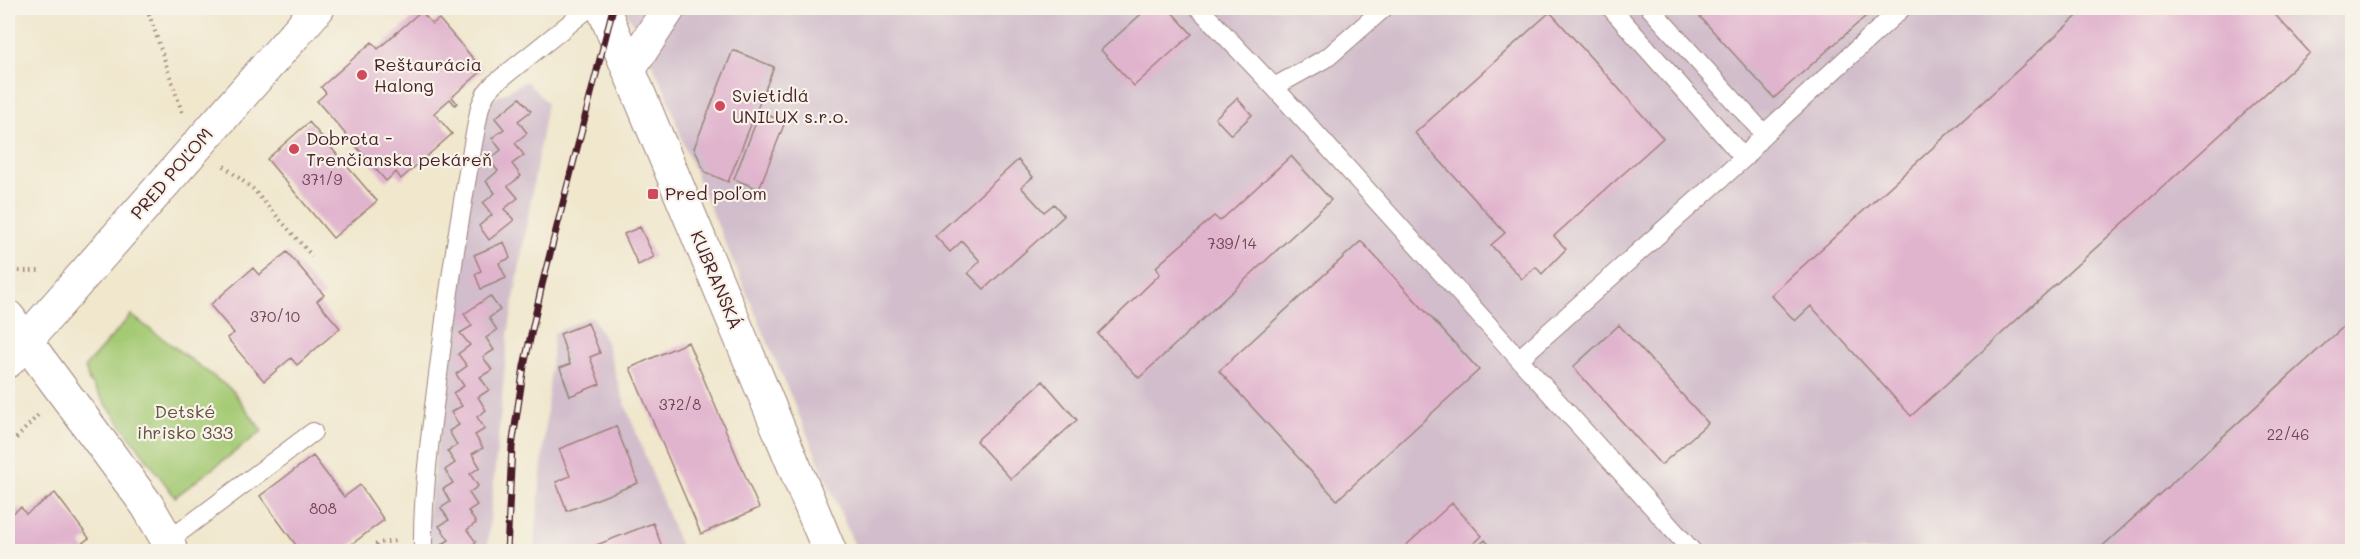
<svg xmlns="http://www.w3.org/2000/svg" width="2360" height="559" viewBox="0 0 2360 559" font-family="Mali,sans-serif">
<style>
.industrial{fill:#d1bdcb}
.green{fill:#a5ca75;stroke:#787450;stroke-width:1.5}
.building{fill:#e1b4ce}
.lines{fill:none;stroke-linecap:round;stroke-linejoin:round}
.service-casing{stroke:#9d837c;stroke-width:20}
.minor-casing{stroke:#9d837c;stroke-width:35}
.tertiary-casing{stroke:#9d837c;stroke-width:35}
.path{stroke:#9d837c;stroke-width:4;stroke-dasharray:1.5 4.5;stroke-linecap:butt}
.service{stroke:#fff;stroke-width:18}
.minor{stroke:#fff;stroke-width:33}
.tertiary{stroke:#fff;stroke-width:33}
.rail-casing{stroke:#4a1f2b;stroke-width:7}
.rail{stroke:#f7f3e8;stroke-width:4.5;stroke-dasharray:14;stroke-linecap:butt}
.poi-dot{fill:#d1495b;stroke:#f7f3e8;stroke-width:2}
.labels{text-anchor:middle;stroke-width:4.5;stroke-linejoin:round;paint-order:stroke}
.number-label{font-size:15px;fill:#704454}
.poi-label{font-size:18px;fill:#4a1f2b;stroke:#f7f3e8;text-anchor:start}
.street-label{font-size:18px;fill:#4a1f2b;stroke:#f7f3e8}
.park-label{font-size:18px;fill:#655241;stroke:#f7f3e8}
</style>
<rect width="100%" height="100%" fill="#f7f3e8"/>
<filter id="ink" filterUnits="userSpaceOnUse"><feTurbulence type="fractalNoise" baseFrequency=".0167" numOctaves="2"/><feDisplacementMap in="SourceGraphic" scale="12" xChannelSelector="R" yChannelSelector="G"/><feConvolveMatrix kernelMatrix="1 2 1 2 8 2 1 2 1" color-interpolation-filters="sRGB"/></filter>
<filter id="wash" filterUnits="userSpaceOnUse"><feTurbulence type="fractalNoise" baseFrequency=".008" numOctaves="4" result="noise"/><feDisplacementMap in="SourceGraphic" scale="24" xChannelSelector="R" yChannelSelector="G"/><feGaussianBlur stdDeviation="1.35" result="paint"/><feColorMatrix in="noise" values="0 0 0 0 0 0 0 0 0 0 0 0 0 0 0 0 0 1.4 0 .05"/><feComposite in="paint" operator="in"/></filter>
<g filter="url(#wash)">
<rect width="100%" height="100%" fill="#f0e7cd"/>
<path class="industrial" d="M625,8h1727v543h-1495l-171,-400 -21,-61z
M526,81l21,22 -39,232 -21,216 -64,1 57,-445z
M592,316l14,26 16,54 60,155 -148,1 20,-219z"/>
<path class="green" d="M131,315l102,76 29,40 -87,66 -86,-116 -4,-14z"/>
<g id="blocks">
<path class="building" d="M1148,8h20l24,26 -58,52 -33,-36z
M1692,8h183l-101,90z
M2086,8h183l41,45 -399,363 -100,-110 -16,15 -24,-26z
M421,11l11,13 7,-5 44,51 -31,27 5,6 -2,2 -5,-6 -16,14 18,21 -51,45 -5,-7 -10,9 -69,-80 9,-8 -5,-6 51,-45 6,7z
M1550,12l113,126 -109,98 12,13 -24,25 -6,-7 -14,12 -31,-34 14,-12 -90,-100z
M733,50l41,17 -46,115 -23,-10 -11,-24z
M520,98l11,13 -13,10 9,12 -12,10 9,12 -12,9 9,12 -13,10 10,12 -14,11 10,11 -25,20 -10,-14 13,-11 -9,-12 12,-10 -9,-12 12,-10 -9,-11 12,-10 -9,-12 12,-9 -9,-11z
M1237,98l15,17 -21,20 -16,-17z
M760,112l25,10 -26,67 -25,-10z
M309,122l68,79 -44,37 -66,-79z
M1291,156l40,44 -192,178 -41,-44 62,-60 -4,-7 58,-51 6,5z
M1018,160l15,17 -12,10 23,25 10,-8 10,12 -80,73 -16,-16 12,-12 -18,-20 -12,11 -15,-16z
M640,227l14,30 -16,8 -14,-31z
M1361,241l118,129 -142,130 -118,-129z
M504,242l6,16 -11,5 7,15 -25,11 -6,-15 6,-3 -7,-16z
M287,252l37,43 -7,6 23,27 -43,37 -6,-7 -27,23 -37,-43 7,-5 -24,-28 43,-37 6,7z
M490,296l10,14 -11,8 8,12 -11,8 8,12 -11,7 9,13 -12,7 9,13 -11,7 8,13 -9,7 8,12 -10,6 8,13 -11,6 8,13 -10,7 8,12 -9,7 8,12 -9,6 8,12 -9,7 9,12 -10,7 2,3h-25l-4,-6 10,-6 -10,-14 10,-6 -8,-12 9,-6 -7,-13 10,-6 -8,-13 10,-7 -8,-12 10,-6 -8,-14 10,-6 -8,-13 11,-6 -9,-13 11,-7 -8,-12 11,-8 -9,-12 12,-9 -10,-12 12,-7 -8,-12z
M2352,319v233h-256z
M588,323l12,30 -10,4 10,27 -30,12 -10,-28 10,-4 -10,-30z
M1619,325l89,98 -47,42 -88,-98z
M688,342l71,166 -58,26 -71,-166z
M1043,381l34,39 -66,59 -35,-38z
M616,426l22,57 -71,28 -11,-29 14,-6 -11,-27z
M313,456l31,41 16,-12 24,35 -43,32h-40l-41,-56z
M55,493l34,45 -8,6 6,8h-79v-35l13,-10 5,7z
M1452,503l30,33 -17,16h-66z
M653,523l11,29h-83v-1z
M1485,540l11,12h-24z"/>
</g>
</g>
<g filter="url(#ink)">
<use href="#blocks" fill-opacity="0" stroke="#9d837c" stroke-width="1.5"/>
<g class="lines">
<g class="service-casing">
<path id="service" d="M1199,8l75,79 419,465
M1650,8l114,126
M1274,87l54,-30 56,-49
M1744,158l20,-24 138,-126
M1520,358l224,-200 -133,-150
M168,541l145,-109
M423,552c-1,-57 7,-114 14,-169 11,-93 25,-184 43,-276l6,-14 8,-9 95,-76"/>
</g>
<g class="minor-casing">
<path id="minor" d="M630,68l39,-60
M8,317l139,188 21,36 3,11
M8,361l310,-353"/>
</g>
<g class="tertiary-casing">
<path id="tertiary" d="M603,8l227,544"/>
</g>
<path class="path" d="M147,8l35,104
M224,166l29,23 59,67
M8,267l7,4h26
M8,447l32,-34
M366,552l12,-9 20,-2"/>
<use href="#service" class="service"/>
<use href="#minor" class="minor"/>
<use href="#tertiary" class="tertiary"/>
<g class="rail-casing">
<path id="rail" d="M507,552l5,-105 12,-81 18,-81 71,-277"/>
</g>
<use href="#rail" class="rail"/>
</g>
</g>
<g class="poi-dot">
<circle cx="362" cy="75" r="6"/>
<circle cx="720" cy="106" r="6"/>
<circle cx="294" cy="149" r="6"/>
<rect x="647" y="188" width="12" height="12" rx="3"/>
</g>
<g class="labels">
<g class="number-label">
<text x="322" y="185">371/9</text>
<text x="1232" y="249">739/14</text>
<text x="275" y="322">370/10</text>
<text x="680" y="410">372/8</text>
<text x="2288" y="440">22/46</text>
<text x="323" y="514">808</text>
</g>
<g class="poi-label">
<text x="374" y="71">Reštaurácia<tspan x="374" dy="21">Halong</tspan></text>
<text x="732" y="102">Svietidlá<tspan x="732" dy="21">UNILUX s.r.o.</tspan></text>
<text x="306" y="145">Dobrota -<tspan x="306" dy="21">Trenčianska pekáreň</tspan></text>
<text x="665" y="200">Pred poľom</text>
</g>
<g class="street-label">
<text transform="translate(172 174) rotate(-49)" y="6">PRED POĽOM</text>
<text transform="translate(716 280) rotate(67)" y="6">KUBRANSKÁ</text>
</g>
<g class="park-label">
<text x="185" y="418">Detské<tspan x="185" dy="21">ihrisko 333</tspan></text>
</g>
</g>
<rect width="2360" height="559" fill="none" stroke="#f7f3e8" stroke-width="30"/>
</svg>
